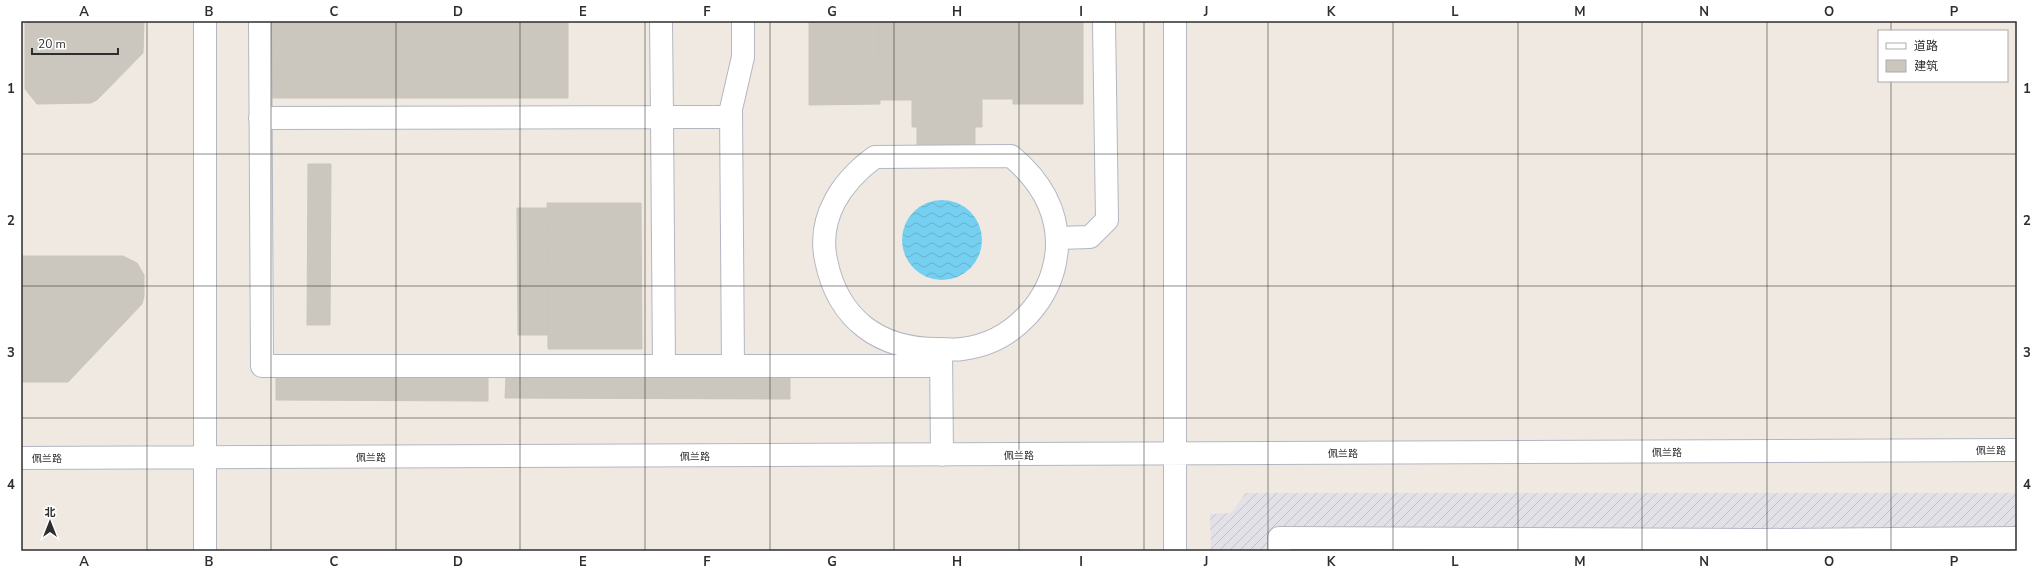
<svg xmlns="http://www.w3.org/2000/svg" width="2038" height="572" viewBox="0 0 2038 572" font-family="'Nunito Sans','Noto Sans SC',sans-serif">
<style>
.industrial{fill:url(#industrial-furrows)}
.water{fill:url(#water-waves)}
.building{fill:#cbc7bf;stroke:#cbc5ba}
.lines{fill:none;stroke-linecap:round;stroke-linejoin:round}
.minor-casing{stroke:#b4b7c1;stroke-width:24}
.minor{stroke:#fff;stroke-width:22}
.grid{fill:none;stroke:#2e2e2e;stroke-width:1;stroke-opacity:0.55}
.labels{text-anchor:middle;stroke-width:3;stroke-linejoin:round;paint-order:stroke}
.street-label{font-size:10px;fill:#2e2e2e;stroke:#fff}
.neatline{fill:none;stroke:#2e2e2e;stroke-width:1.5}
.grid-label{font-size:13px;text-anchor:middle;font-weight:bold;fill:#2e2e2e}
</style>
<defs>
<pattern id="industrial-furrows" width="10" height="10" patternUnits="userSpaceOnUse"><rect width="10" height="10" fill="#e3e1e8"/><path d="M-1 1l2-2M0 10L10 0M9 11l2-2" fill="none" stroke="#c3c1c7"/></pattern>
<pattern id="water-waves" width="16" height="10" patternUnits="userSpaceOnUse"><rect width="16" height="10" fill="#75cff0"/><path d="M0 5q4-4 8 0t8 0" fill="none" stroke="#66b2ce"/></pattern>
</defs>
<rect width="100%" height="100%" fill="#efe9e1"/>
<path class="industrial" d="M1246,493h771v58h-806l-1,-37 21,-1z"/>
<path class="water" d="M902 240a40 40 0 1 1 80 0a40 40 0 1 1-80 0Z"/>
<path class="building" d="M25,21h119l-1,32 -46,47 -6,3 -54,1 -12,-15z
M271,21h297v77h-297z
M809,21h70l1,83 -71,1z
M879,21h204v83h-70v-5h-31v28h-70v-27h-32z
M917,127h58v24h-58z
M308,164h23l-1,161h-23z
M547,203h94l1,146h-94z
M517,208h30l1,127h-30z
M21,256h102l14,7 7,12v21l-2,8 -74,78h-47z
M276,375l212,1v25l-212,-1z
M506,375l284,1v23l-285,-1z"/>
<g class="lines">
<g class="minor-casing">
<path id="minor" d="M205,21v530
M260,21l2,345h679
M661,21l1,96h69
M1175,21v530
M260,118l402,-1 2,249
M1011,156c29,24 47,53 46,91 -3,52 -44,96 -95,102 -7,1 -15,0 -22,0 -60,1 -102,-29 -114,-89 -9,-43 16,-79 49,-103z
M1057,238l33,-1 17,-17 -3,-199
M941,352l1,103
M733,366l-2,-257 12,-52v-36
M21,458l1996,-8
M1763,540l254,-2
M1279,551v-13l484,2v11"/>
</g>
<use href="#minor" class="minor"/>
</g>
<path class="grid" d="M147,21v530M271,21v530M396,21v530M520,21v530M645,21v530M770,21v530M894,21v530M1019,21v530M1144,21v530M1268,21v530M1393,21v530M1518,21v530M1642,21v530M1767,21v530M1891,21v10M1891,81v470M21,154h1996M21,286h1996M21,418h1996"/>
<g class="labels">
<g class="street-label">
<text x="1991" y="454">佩兰路</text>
<text x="1667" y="456">佩兰路</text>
<text x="1343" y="457">佩兰路</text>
<text x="1019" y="459">佩兰路</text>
<text x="695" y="460">佩兰路</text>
<text x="371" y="461">佩兰路</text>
<text x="47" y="462">佩兰路</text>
</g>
</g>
<rect width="2038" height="572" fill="none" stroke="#ffffff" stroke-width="44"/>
<rect x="1878" y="30" width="130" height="52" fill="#ffffff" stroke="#ababab"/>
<rect x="1886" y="43" width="20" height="6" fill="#ffffff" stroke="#ababab"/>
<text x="1914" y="50" font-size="12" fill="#2e2e2e">道路</text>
<rect x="1886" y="60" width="20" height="12" fill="#cbc7bf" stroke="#ababab"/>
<text x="1914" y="70" font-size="12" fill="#2e2e2e">建筑</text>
<g transform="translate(50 522)" stroke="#ffffff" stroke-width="3" paint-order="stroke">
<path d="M0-3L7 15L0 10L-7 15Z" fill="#2e2e2e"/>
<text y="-6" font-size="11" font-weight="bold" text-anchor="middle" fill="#2e2e2e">北</text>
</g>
<path d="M32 48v6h86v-6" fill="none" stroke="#2e2e2e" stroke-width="2"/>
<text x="38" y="48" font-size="12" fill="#2e2e2e" stroke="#ffffff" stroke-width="3" paint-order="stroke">20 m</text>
<rect x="22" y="22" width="1994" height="528" class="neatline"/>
<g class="grid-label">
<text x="84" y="16">A</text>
<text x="209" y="16">B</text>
<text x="334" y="16">C</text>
<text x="458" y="16">D</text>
<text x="583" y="16">E</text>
<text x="707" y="16">F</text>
<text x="832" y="16">G</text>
<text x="957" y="16">H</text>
<text x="1081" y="16">I</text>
<text x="1206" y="16">J</text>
<text x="1331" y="16">K</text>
<text x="1455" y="16">L</text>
<text x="1580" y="16">M</text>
<text x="1704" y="16">N</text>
<text x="1829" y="16">O</text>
<text x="1954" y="16">P</text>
<text x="11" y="93">1</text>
<text x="2027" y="93">1</text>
<text x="11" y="225">2</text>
<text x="2027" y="225">2</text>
<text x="11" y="357">3</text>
<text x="2027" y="357">3</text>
<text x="11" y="489">4</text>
<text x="2027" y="489">4</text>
<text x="84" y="566">A</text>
<text x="209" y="566">B</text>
<text x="334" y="566">C</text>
<text x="458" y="566">D</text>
<text x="583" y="566">E</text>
<text x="707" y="566">F</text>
<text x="832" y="566">G</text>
<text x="957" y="566">H</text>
<text x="1081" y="566">I</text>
<text x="1206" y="566">J</text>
<text x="1331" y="566">K</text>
<text x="1455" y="566">L</text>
<text x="1580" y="566">M</text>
<text x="1704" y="566">N</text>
<text x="1829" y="566">O</text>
<text x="1954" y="566">P</text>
</g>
</svg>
